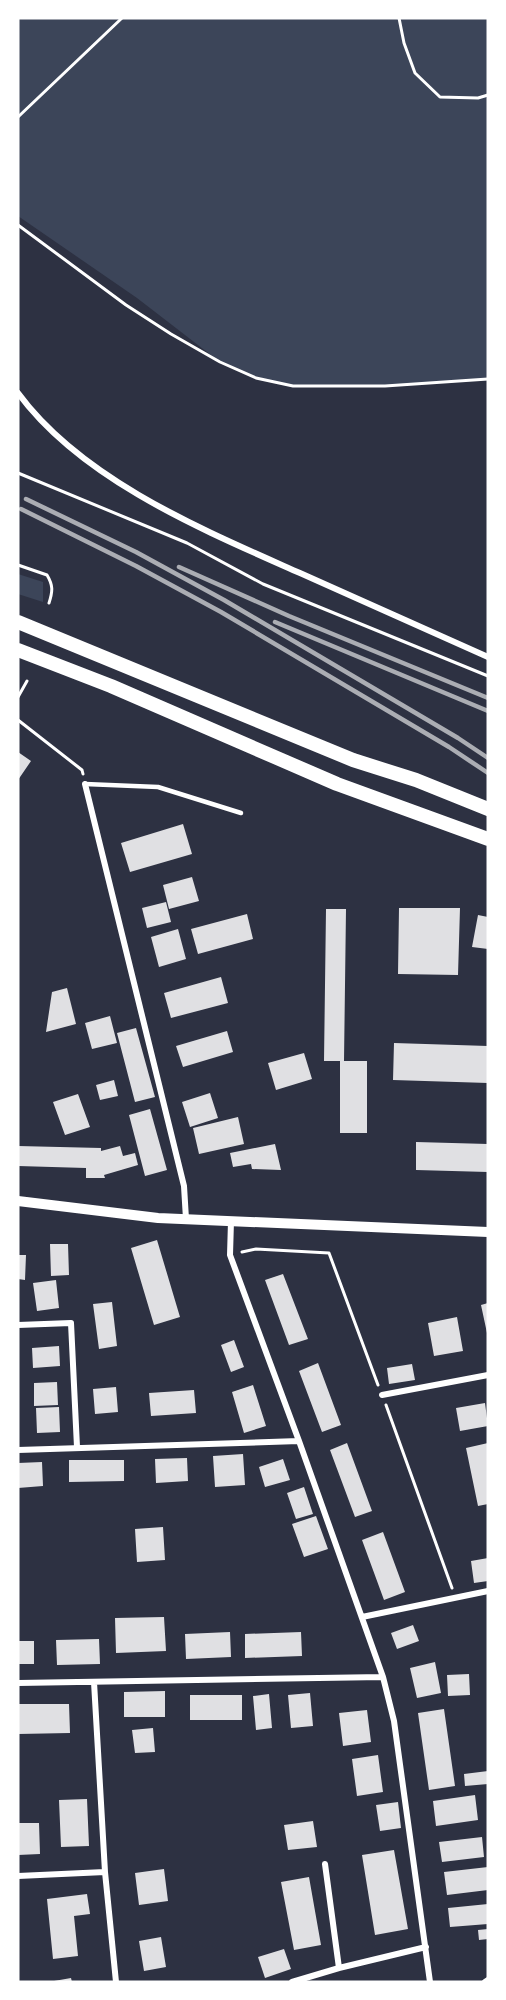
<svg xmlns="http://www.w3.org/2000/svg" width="506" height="2000" viewBox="0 0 506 2000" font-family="'Space Grotesk',sans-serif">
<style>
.green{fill:#3c4559}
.building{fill:#e0e0e3}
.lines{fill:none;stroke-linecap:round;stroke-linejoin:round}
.path{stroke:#fff;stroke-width:3}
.service{stroke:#fff;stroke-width:4.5}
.minor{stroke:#fff;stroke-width:6}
.tertiary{stroke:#fff;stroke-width:10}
.trunk{stroke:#fff;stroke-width:14}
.rail{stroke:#abadb3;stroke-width:4.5}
</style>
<rect width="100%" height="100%" fill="#2d3142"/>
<path class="green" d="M18,18h470v361l-103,7h-92l-37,-8 -36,-16 -83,-64 -119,-82z
M18,574l25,8v20l-25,-8z"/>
<path class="building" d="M18,752l13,9 -13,19z
M183,824l9,30 -62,18 -9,-29z
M192,877l7,24 -30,8 -6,-24z
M166,902l5,20 -24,6 -5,-20z
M399,908h61l-2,67 -60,-1z
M326,909h20l-2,152h23v72h-27v-72h-16z
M247,914l6,25 -55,15 -7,-25z
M478,915l10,2v32l-16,-2z
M178,929l8,30 -27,8 -8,-30z
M221,977l7,26 -57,15 -7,-25z
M67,988l9,36 -30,8 6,-40z
M110,1016l7,27 -25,6 -7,-26z
M136,1028l19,69 -20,5 -18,-69z
M227,1031l6,21 -50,15 -7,-21z
M394,1043l94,3v37l-95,-3z
M304,1053l8,26 -36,11 -8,-27z
M114,1080l4,16 -18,4 -4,-15z
M210,1093l8,25 -28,9 -8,-25z
M78,1094l12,33 -25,8 -12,-33z
M150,1109l17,61 -22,6 -16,-61z
M238,1117l6,27 -45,10 -6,-26z
M416,1142l72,2v28l-72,-2z
M275,1144l6,26 -29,-1 -1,-5 -18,3 -3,-14z
M18,1146l83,2v3l19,-5 3,10 12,-3 3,12 -34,10 1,3h-19v-10l-68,-2z
M157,1240l23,77 -26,8 -23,-77z
M50,1244h18l1,31 -18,1z
M18,1255h8l-1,25 -7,-1z
M283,1274l25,65 -19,6 -24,-65z
M56,1280l3,28 -22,3 -4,-28z
M112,1302l5,44 -18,3 -6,-45z
M488,1303v30h-1l-6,-28z
M457,1317l6,34 -29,5 -6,-33z
M234,1340l10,27 -13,5 -10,-27z
M59,1346l1,20 -27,2 -1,-20z
M318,1363l23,62 -19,7 -23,-61z
M412,1364l3,16 -26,4 -2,-16z
M57,1382l1,23 -24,1v-23z
M253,1385l13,41 -22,7 -12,-41z
M116,1387l2,25 -23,2 -2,-25z
M194,1390l2,23 -45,3 -2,-23z
M485,1403l3,23 -28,5 -4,-23z
M59,1407l1,25 -23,1 -1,-25z
M347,1443l25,68 -17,6 -25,-67z
M488,1443v61l-10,2 -12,-58z
M243,1454l2,31 -30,2 -2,-31z
M187,1458l1,23 -32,2 -1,-24z
M283,1459l7,21 -25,7 -6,-20z
M69,1460h55v21l-55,1z
M42,1462l1,24 -25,2v-25z
M304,1487l9,27 -17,5 -9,-26z
M316,1516l12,33 -24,8 -12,-33z
M163,1527l2,33 -28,2 -2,-33z
M383,1532l22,60 -21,8 -22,-60z
M488,1558v23l-14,2 -3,-22z
M164,1617l2,34 -50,2 -1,-35z
M413,1625l6,16 -22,8 -6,-16z
M230,1632l1,25 -45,2 -1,-25z
M301,1632l1,24 -57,2v-24z
M99,1639l1,25 -43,1 -1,-25z
M18,1641h16v23h-16z
M435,1662l6,31 -24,5 -7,-30z
M469,1674l1,21 -22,1 -1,-21z
M165,1691v26h-41v-25z
M310,1693l3,33 -22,2 -3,-33z
M269,1694l3,34 -16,2 -3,-34z
M190,1695h52v25h-52z
M18,1704h51l1,29 -52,1z
M444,1709l11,77 -26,4 -11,-77z
M367,1710l4,32 -28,4 -4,-33z
M153,1728l2,24 -20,1 -3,-23z
M378,1755l5,37 -26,4 -5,-37z
M488,1771v13l-23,2 -1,-12z
M475,1795l3,25 -42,6 -3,-25z
M87,1799l2,47 -28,1 -2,-47z
M398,1802l3,26 -21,3 -4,-26z
M313,1821l4,26 -29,3 -4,-25z
M18,1823h21l1,31 -22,1z
M482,1837l2,20 -42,5 -3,-20z
M394,1850l14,79 -33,6 -13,-80z
M488,1867v23l-41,5 -3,-23z
M164,1869l4,32 -29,4 -4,-32z
M309,1877l12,68 -27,5 -13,-68z
M87,1894l3,20 -16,2 4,40 -25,3 -6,-60z
M488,1904v20l-38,3 -2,-19z
M488,1929v10l-9,1 -1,-10z
M161,1937l5,30 -22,4 -5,-30z
M284,1949l7,20 -26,9 -7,-21z
M71,1978l1,4h-18v-1z"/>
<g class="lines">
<path class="path" d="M399,18l5,25 11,30 25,24 38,1 10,-3
M18,117l104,-99
M18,225l108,80 45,29 49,28 36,16 37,8h92l103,-7
M18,473l169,70 76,41 225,92
M18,565l29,10c6,10 6,16 2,28
M18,697l9,-16
M18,720l64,50 1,4
M242,1252l14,-3 73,4 49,132
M386,1405l66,183"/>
<path class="service" d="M85,784l73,3 83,26"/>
<path class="minor" d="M18,393c64,87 185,137 282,180 63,28 125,56 188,84
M85,784l99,402 2,33
M231,1221l-1,34 69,186 84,236 11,44 36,261
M18,1325l53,-2 6,124
M382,1395l106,-20
M18,1450l281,-9
M362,1617l126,-26
M94,1682l11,190 11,110
M18,1683l365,-6
M325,1864l14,104
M18,1876l87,-4
M292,1982l47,-14 87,-21
M485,1982l3,-2"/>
<path class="tertiary" d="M18,1201l140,17 330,14"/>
<path class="trunk" d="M18,622l335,138 63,20 72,29
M18,650l93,36 226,98 151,55"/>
<path class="rail" d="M26,499l110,53 88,48 234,138 30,20
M21,509l115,57 85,46 228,135 39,26
M179,567l110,49 199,82
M275,622l213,89"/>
</g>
<rect width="506" height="2000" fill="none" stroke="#ffffff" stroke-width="39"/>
</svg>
